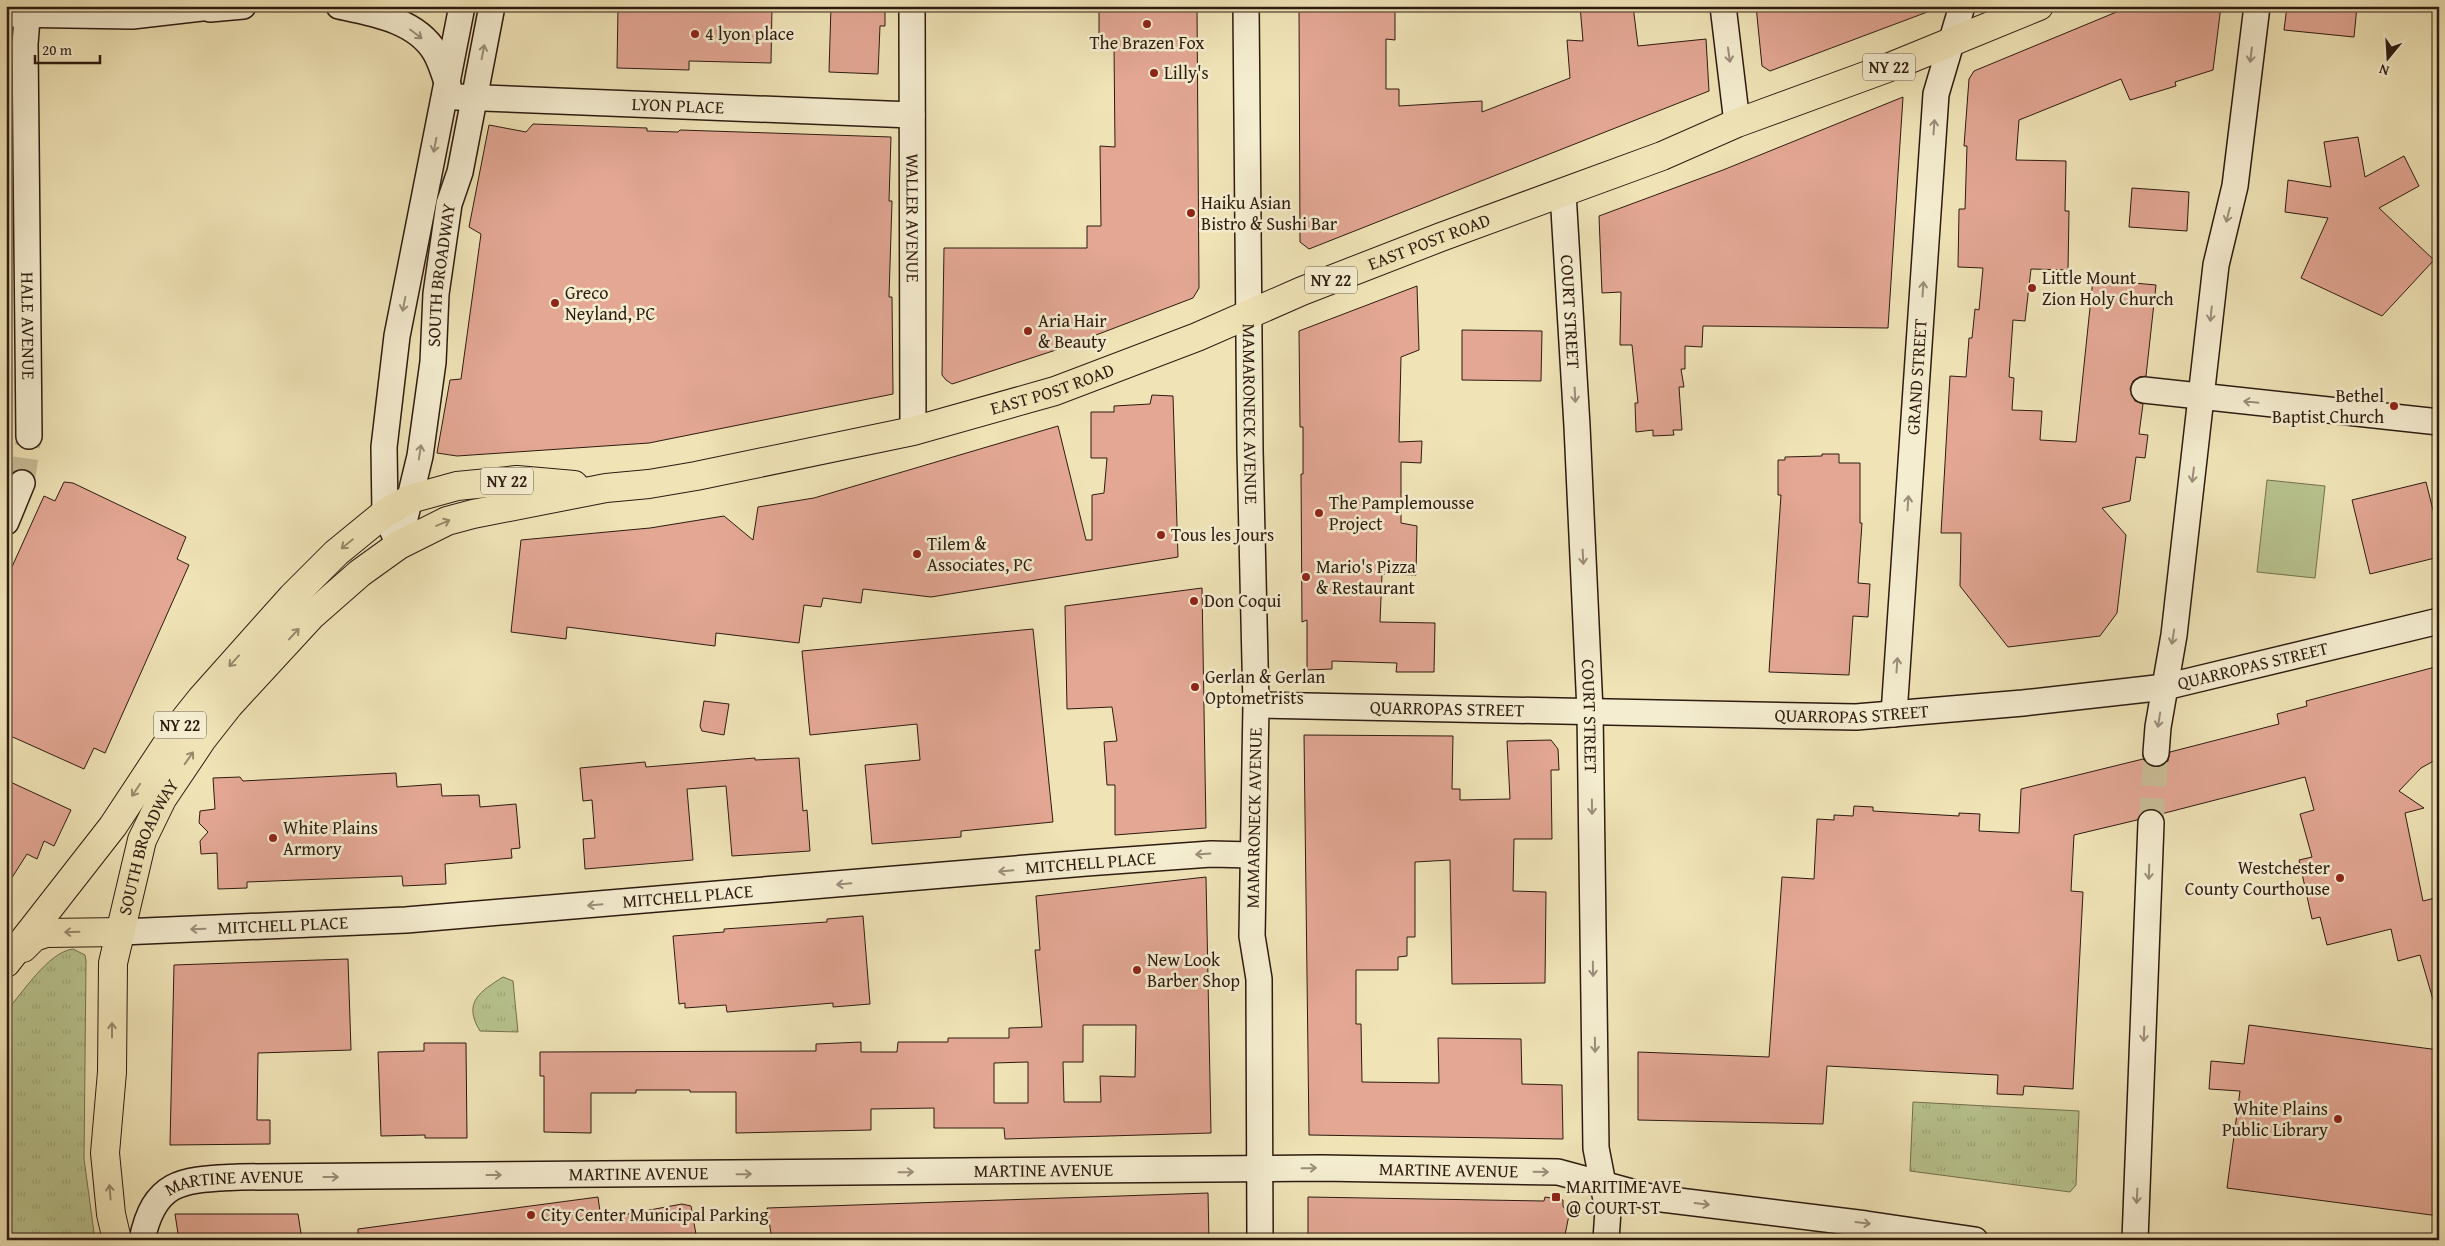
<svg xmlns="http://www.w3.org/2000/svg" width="2445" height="1246" viewBox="0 0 2445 1246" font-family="'Gentium Book Plus',serif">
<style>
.grass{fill:url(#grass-tufts);stroke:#727050}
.pitch{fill:#b8c48f;stroke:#727050}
.building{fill:#e3a794;stroke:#2d1b10;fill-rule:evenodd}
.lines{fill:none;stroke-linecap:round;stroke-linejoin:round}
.secondary-tunnel{stroke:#c9bc96;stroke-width:25;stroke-dasharray:25 12;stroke-linecap:butt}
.secondary-casing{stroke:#2d1b10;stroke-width:28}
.primary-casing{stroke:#2d1b10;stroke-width:30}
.secondary{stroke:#f5edd0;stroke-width:25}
.primary{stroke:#f0e4b7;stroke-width:28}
.oneway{stroke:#9b8e7a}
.oneway2{stroke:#988a6c}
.poi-dot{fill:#8f2418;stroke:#f5edd0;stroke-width:2}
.labels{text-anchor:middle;stroke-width:5;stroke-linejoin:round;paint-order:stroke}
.shield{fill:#f5edd0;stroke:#695a4a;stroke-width:1}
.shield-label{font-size:16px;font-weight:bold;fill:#2d1b10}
.poi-label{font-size:18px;fill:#2d1b10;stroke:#f5edd0;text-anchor:start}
.street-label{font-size:18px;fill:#2d1b10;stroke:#f5edd0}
</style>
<defs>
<pattern id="grass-tufts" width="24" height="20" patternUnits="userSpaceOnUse" patternTransform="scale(1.25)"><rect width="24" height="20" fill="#b8c48f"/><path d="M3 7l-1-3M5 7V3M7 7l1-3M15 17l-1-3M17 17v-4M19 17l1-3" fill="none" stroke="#9ea87a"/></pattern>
</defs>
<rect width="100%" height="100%" fill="#f0e4b7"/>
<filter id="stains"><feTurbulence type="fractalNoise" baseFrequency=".004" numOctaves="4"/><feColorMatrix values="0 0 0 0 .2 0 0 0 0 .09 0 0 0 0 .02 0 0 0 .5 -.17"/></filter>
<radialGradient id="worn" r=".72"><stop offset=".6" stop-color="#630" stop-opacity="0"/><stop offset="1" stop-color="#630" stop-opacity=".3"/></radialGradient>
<path class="grass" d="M73,949l12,6 1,6 -2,198 11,81h-89v-229c17,-18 42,-59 67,-62z
M503,977l10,4 5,51 -38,-1c-18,-29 1,-40 23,-54z
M1913,1102l166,9 -3,74 -6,7 -160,-21z"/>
<path class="pitch" d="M2267,480l58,6 -10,92 -58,-6z"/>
<path class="building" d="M618,6h154l-1,57 -82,-2v9l-72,-2z
M831,6h54v20h-5l-2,48 -49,-2z
M1099,6h98l2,282 -6,10 -131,50 -110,36 -6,-4 -4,-5 2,-127h143v-22h14l-1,-80 15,1 -1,-100h-15z
M1299,6h96v34l-9,-1v50h13v17l83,-5v11l88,-34 -3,-38 16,1 -3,-35h53l5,40 68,-7 3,52 -400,158 -9,-7z
M1756,6h182v2l-168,63 -8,-5z
M2131,6h90l-8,64 -38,12 1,4 -46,14 -9,-21 -102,41 -3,40 50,1 -1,50h4l-1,59 -37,-1 -6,52 -12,-1 -4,57 5,1 -2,32 30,1 -2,29 36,2 17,-163 20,2v-4l22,2 -1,4 22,2 -10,91 -7,1 -6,4 -3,8 5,12 8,3 -4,30 9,1 -3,23 -9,-1 -6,44 -28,7 24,27 -9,78 -17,23 -92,11 -48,-61 1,-53h-20l9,-157 16,1 3,-39h3l3,-29 4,1 4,-42 -25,-1 1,-58h6l2,-63h-3l5,-67 5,-8z
M2287,6h70l-3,31 -70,-7z
M1903,97l-15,231 -185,-2 -1,21 -17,-1v23h-4l3,18h-5l3,43h-9l1,5 -21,1v-6l-17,2 -1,-29h3l-6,-58h-12l1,-53 -19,1 -3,-77 124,-46z
M533,124l114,4v3l31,1 2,-2 211,7 -2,64h3l-3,96h3l1,97 -244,49 -192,13 -20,-3 13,-73 11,-1 20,-145 -12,-7 20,-102 37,7z
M2358,137l7,40 39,-21 15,30 -40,22 55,52 -52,56 -81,-38 27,-60 -43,-6 3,-32 43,7 -7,-45z
M2132,188l57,4 -2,39 -58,-4z
M1417,286l2,64 -18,7 -2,85 23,-1 -1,22 -20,-1v61l16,3 -1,49 -34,-1 -2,48 55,1 -1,49h-38l1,-9 -65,-2v8l-25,1v-50l-5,2 -1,-148h2v-47h-3l-1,-96z
M1462,330l80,1 -1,50 -79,-1z
M1152,395l21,1 5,161 -247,40 -68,-8 -2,14 -38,-5 -2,9 -17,-2 -5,38 -83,-10 -1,13 -148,-19 -1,12 -55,-7 10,-92 129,-12 74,-12 29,24 5,-33 56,-9 244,-72 28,114h6v-45l12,-2 3,-35h-16v-46h23v-6l36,-2z
M1822,454h17v9h21v60h2l-4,60 12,1 -2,33 -15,-1 -4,59 -80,-3 12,-177h-3v-35h7v-3l37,-1z
M64,482l9,1 113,54 -9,22 12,6 -84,188 -11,-5 -10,21 -78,-35v-154l38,-84 11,5z
M2426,482l13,52v23l-69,17 -18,-74z
M1202,588l4,240 -91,7v-50h-8l-3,-43 13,-1 -5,-34 -45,2 -2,-103z
M1033,629l20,193 -92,9v6l-89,7 -7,-79 55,-5 -3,-36 -107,11 -8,-84z
M2439,666v92l-18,10 -22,23 25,17 -19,5 18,88 16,-4v105l-5,1 -14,-48 -22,6 -7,-32 -64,16 -7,-28 -8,2 -13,-59 13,-3 -12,-43 14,-4 -9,-33 -144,37 -9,-5 -7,1 -8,10 -63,15 -3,56 12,1 -10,197 -49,-3 -1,9 -26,-1 1,-19 -171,-9 -4,58 -185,-4v-68l131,5 13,-180 32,2 3,-60 17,1v-5l19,1 1,-10 19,1v4l86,5v-3l21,1 -1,17 40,2 2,-44 122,-30 5,6 14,1 6,-5 2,-9 109,-28 -2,-10 30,-8 -1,-5z
M704,701l25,3 -5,31 -22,-4 -2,-5z
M1304,735l149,1 -1,53h8v11l50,-1 -3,-58 44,-1 7,9 1,21h-8l1,69h-38l-1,52 33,1 -1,91 -93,1 -2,-124 -35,2v75h-8v19l-9,1v13h-42v54h5l1,58 77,1 -1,-45 83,1 1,45 40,1 1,54 -254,-4z
M755,758v2l44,-2 4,53 4,-1 3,41 -78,5 -6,-70 -39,3 6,71 -108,9 -2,-30 12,-1 -3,-38 -9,1 -3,-33 65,-6 1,5z
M396,773l1,14 44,-3 1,12 37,-1 1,12 36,-3 4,44 -9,1 1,9 -67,6 1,20 -43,2 -1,-10 -155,6v6l-29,1 -1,-36 -16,1 -1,-13 8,-9 -9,-9 1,-12 15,-2 -2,-31 27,-1 3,4z
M6,780l65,30 -17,36 -10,-5 -7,18 -10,-5 -21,33z
M1206,877l5,256 -206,6 -1,-11h-70v-20l-63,1v21l-135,3v-41h-46v-2h-54v3h-45v40l-47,-1v-56h-4v-24l276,-1v-7l45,-2v10h36l1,-10h50v-4h61v-10l33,-1 -7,-77h5l-4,-54zM1083,1025h53l-1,52 -35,-1 1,26h-37l-1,-40h20zM1028,1062v41h-34v-40z
M863,916l7,88 -37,3v-4l-106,9 -1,-7 -41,3v-5l-6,1 -6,-68 51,-4v-3l103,-7v-3z
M348,959l3,91 -93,3 -1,67h13v24l-100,1 4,-180z
M2249,1025l190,25v166l-212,-28 13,-97 -31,-2 2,-28 33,3z
M424,1043h42l1,95h-42v-3l-44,1 -3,-84 46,-1z
M1208,1193l1,47h-41v-4l-84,4h-312l-5,-32z
M598,1197l3,22 81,-15 9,2 6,34h-339v-11z
M1308,1197l236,4 1,-4 18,3v6l6,9 -5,25h-256z
M175,1214h123l4,26h-123z"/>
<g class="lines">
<path class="secondary-tunnel" d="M22,483l7,-47
M2151,823l5,-70"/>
<g class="secondary-casing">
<g id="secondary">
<path id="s1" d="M28,6l-3,38 4,392"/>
<path d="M339,6c33,7 77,14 96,46 6,10 9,22 13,33"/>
<path id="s2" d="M912,6l1,425"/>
<path id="s3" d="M1246,6l4,444 6,255 -4,231 7,43 1,261"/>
<path d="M1723,6l14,117"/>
<path d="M210,9l33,-3"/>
<path d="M6,14l126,2 87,-10"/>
<path id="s4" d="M457,97l455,18"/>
<path id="s5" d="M1563,193l14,233 13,285 6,437 12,62 -2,30"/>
<path d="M2144,390l295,32"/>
<path id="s6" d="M405,518l15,-62 13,-94 3,-68 13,-90 11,-32 32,-166"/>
<path d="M6,522l16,-39"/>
<path d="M399,545l-14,-32 -1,-66 13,-111 65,-330"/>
<path id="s7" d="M1256,705l600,12 167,-14 142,-16 274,-66"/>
<path id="s8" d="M1894,714l42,-620 26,-88"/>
<path d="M2156,753l2,-26 16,-92 42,-370 19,-79 22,-180"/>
<path id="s9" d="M121,932l285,-12 680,-57 125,-9 41,1"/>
<path id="s10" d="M142,1240c13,-63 44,-60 98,-63l1081,-9 237,4 96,26 212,26 109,16"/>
<path d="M2135,1240l16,-417"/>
</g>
</g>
<g class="primary-casing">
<g id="primary">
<path d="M23,948l11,-11 12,-4 75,-1"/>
<path d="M6,963l107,-137 64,-97 24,-30 91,-102 44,-44 49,-40 25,-14 47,-13 60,-6 57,5"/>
<path id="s11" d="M117,1240l-6,-26 -6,-61 7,-81 1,-109 29,-123 20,-41 41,-61 26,-33 82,-89 49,-43 39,-28 48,-24 26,-7 133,-26 43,-4 47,-8 217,-45 142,-40 142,-54 105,-46 139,-54 221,-81 75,-33 153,-56 149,-61"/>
</g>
</g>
<use href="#secondary" class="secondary"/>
<use href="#primary" class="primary"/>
</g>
<defs><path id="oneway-shaft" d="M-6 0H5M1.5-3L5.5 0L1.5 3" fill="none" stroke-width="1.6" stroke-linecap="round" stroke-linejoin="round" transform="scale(1.25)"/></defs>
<g class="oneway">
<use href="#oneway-shaft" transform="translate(416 34) rotate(37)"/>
<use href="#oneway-shaft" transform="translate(483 52) rotate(-79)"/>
<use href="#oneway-shaft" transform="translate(1729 55) rotate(82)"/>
<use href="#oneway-shaft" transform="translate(2251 55) rotate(97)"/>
<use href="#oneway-shaft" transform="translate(1934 127) rotate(-86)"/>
<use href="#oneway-shaft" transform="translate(435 145) rotate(101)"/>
<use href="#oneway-shaft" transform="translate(2228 215) rotate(104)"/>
<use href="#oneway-shaft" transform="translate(1923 289) rotate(-86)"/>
<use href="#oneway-shaft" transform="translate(404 304) rotate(101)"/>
<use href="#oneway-shaft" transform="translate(2211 314) rotate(96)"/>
<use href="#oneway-shaft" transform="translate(1575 395) rotate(87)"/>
<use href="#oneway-shaft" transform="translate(2251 402) rotate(-174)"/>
<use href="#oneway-shaft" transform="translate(420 452) rotate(-81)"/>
<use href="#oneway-shaft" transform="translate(2193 475) rotate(97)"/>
<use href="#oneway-shaft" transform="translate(1908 503) rotate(-86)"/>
<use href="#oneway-shaft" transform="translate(1583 557) rotate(87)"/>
<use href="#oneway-shaft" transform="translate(2173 637) rotate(99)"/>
<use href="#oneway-shaft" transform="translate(1897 665) rotate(-86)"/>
<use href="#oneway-shaft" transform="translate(2159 720) rotate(99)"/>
<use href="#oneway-shaft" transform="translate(1592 807) rotate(89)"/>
<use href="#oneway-shaft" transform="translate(1203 854) rotate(176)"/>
<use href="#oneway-shaft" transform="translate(1006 871) rotate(175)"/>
<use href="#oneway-shaft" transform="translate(2149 872) rotate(92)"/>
<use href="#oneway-shaft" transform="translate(844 884) rotate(175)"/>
<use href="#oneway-shaft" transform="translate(595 905) rotate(175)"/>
<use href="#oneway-shaft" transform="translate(198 929) rotate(178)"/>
<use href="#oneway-shaft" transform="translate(1593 969) rotate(89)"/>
<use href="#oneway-shaft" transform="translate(2144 1034) rotate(92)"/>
<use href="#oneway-shaft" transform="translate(1595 1045) rotate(89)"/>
<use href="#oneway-shaft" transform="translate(1309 1168) rotate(-1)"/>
<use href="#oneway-shaft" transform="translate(906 1172) rotate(-1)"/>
<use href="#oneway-shaft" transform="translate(1541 1172) rotate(1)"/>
<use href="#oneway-shaft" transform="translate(744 1174) rotate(-1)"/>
<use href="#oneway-shaft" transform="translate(494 1175)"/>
<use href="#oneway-shaft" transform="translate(331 1177)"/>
<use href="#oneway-shaft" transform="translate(2137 1196) rotate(93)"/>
<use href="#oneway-shaft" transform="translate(1702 1204) rotate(7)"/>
<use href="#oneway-shaft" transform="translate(1863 1223) rotate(7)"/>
</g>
<g class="oneway2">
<use href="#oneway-shaft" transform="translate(443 523) rotate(-23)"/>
<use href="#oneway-shaft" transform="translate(347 544) rotate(141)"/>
<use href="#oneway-shaft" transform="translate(294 634) rotate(-47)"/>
<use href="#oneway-shaft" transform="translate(234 661) rotate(132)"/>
<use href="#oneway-shaft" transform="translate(189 758) rotate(-55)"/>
<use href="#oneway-shaft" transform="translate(136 790) rotate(124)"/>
<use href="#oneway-shaft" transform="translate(72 932) rotate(178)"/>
<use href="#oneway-shaft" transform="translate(112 1030) rotate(-90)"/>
<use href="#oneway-shaft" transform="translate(110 1192) rotate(-95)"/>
</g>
<g class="poi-dot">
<circle cx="1147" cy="24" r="5"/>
<circle cx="695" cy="34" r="5"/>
<circle cx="1154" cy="73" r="5"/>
<circle cx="1191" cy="213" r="5"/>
<circle cx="2032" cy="288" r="5"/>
<circle cx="555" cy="303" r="5"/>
<circle cx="1028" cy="331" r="5"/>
<circle cx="2394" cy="406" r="5"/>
<circle cx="1319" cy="513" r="5"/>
<circle cx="1161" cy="535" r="5"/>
<circle cx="917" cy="554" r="5"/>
<circle cx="1306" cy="577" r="5"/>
<circle cx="1194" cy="601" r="5"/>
<circle cx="1195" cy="687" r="5"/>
<circle cx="273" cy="838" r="5"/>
<circle cx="2340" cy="878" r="5"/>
<circle cx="1137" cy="970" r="5"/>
<circle cx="2338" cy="1119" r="5"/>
<rect x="1551" y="1192" width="10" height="10" rx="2.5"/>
<circle cx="531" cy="1215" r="5"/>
</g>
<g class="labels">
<g class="shield">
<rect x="1863" y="53.5" width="52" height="27" rx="4"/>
<rect x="1305" y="266.5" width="52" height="27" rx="4"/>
<rect x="481" y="467.5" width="52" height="27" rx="4"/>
<rect x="154" y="711.5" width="52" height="27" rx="4"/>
</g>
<g class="shield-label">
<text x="1889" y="73">NY 22</text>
<text x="1331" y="286">NY 22</text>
<text x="507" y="487">NY 22</text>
<text x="180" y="731">NY 22</text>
</g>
<g class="poi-label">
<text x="705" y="40">4 lyon place</text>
<text x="1147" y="49" text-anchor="middle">The Brazen Fox</text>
<text x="1164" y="79">Lilly's</text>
<text x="1201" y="209">Haiku Asian<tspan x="1201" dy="21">Bistro &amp; Sushi Bar</tspan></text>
<text x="2042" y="284">Little Mount<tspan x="2042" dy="21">Zion Holy Church</tspan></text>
<text x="565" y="299">Greco<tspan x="565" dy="21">Neyland, PC</tspan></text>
<text x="1038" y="327">Aria Hair<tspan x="1038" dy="21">&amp; Beauty</tspan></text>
<text x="2384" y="402" text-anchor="end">Bethel<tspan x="2384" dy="21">Baptist Church</tspan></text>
<text x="1329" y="509">The Pamplemousse<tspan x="1329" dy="21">Project</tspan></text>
<text x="1171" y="541">Tous les Jours</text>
<text x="927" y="550">Tilem &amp;<tspan x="927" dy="21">Associates, PC</tspan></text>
<text x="1316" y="573">Mario's Pizza<tspan x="1316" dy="21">&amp; Restaurant</tspan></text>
<text x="1204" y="607">Don Coqui</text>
<text x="1205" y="683">Gerlan &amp; Gerlan<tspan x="1205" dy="21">Optometrists</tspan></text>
<text x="283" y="834">White Plains<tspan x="283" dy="21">Armory</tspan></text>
<text x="2330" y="874" text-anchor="end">Westchester<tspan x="2330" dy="21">County Courthouse</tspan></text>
<text x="1147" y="966">New Look<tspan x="1147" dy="21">Barber Shop</tspan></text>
<text x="2328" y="1115" text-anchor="end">White Plains<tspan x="2328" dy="21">Public Library</tspan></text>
<text x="1566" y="1193">MARITIME AVE<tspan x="1566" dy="21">@ COURT ST</tspan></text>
<text x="541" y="1221">City Center Municipal Parking</text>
</g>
<g class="street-label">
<text dy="6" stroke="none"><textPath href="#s4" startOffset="221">LYON PLACE</textPath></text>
<text dy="6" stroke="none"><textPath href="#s2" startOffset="212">WALLER AVENUE</textPath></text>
<text dy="6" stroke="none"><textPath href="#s11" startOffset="1879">EAST POST ROAD</textPath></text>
<text dy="6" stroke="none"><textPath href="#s6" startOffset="246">SOUTH BROADWAY</textPath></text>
<text dy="6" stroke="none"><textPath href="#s5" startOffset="119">COURT STREET</textPath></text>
<text dy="6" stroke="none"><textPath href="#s1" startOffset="320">HALE AVENUE</textPath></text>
<text dy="6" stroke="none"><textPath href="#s8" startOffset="338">GRAND STREET</textPath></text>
<text dy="6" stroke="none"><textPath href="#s11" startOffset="1474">EAST POST ROAD</textPath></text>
<text dy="6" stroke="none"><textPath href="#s3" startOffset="408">MAMARONECK AVENUE</textPath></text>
<text dy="6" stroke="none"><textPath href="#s7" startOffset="1001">QUARROPAS STREET</textPath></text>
<text dy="6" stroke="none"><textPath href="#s7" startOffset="191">QUARROPAS STREET</textPath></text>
<text dy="6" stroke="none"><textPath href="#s7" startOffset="596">QUARROPAS STREET</textPath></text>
<text dy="6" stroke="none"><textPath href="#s5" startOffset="524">COURT STREET</textPath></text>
<text transform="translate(1254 818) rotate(-89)" y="6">MAMARONECK AVENUE</text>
<text dy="6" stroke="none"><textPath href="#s11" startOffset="400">SOUTH BROADWAY</textPath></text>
<text dy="6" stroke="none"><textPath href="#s9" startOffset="972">MITCHELL PLACE</textPath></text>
<text dy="6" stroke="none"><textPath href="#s9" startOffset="568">MITCHELL PLACE</textPath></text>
<text dy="6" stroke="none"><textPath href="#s9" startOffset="162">MITCHELL PLACE</textPath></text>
<text dy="6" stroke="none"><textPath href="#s10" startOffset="935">MARTINE AVENUE</textPath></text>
<text dy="6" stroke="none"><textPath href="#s10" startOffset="1340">MARTINE AVENUE</textPath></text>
<text dy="6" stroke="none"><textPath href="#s10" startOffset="530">MARTINE AVENUE</textPath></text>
<text dy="6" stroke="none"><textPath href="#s10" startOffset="125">MARTINE AVENUE</textPath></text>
</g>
</g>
<rect width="2445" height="1246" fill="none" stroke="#f0e4b7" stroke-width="25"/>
<rect x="8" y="8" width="2430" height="1231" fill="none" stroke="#2d1b10" stroke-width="2.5"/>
<rect x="12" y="12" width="2420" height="1221" fill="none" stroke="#2d1b10"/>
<g transform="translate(2388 58) rotate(198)" stroke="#f5edd0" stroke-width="4" paint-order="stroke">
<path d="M0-4L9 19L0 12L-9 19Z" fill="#2d1b10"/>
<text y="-8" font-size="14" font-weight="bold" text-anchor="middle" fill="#2d1b10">N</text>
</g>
<path d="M35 55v8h65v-8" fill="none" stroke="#2d1b10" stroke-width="2.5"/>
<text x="42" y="55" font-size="15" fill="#2d1b10" stroke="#f5edd0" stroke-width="4" paint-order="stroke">20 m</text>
<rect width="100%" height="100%" filter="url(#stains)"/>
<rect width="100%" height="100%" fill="url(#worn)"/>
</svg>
